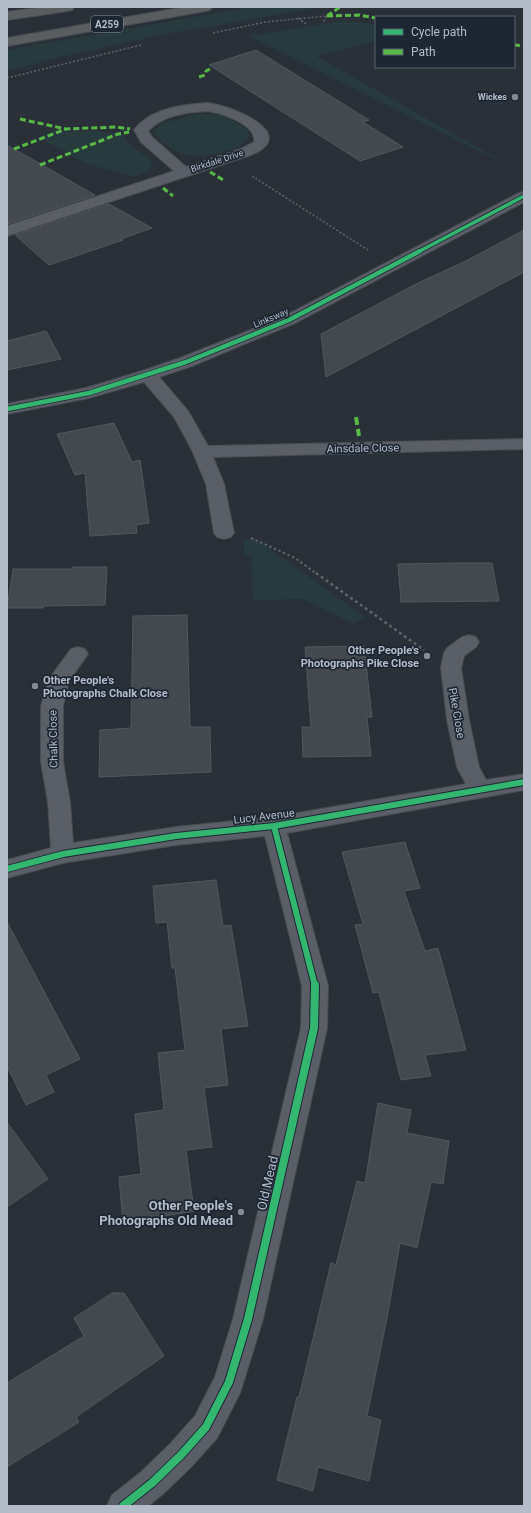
<svg xmlns="http://www.w3.org/2000/svg" width="531" height="1513" viewBox="0 0 531 1513" font-family="Roboto,sans-serif">
<style>
.green{fill:#273a3e}
.building{fill:#444950;stroke:#52575f}
.lines{fill:none;stroke-linecap:round;stroke-linejoin:round}
.minor-casing{stroke:#484c53;stroke-width:2}
.highway-casing{stroke:#474c53;stroke-width:2}
.path-far2{stroke:#5d636a;stroke-width:1.5;stroke-dasharray:2 2;stroke-linecap:butt}
.path-far1{stroke:#5d636a;stroke-width:2;stroke-dasharray:2.5 2.5;stroke-linecap:butt}
.path{stroke:#5d636a;stroke-width:2.5;stroke-dasharray:3 3;stroke-linecap:butt}
.minor{fill:#5a5e66;fill-rule:evenodd}
.highway{fill:#5a5d60;fill-rule:evenodd}
.quiet-far1{stroke:#58b947;stroke-width:3;stroke-dasharray:6 3;stroke-linecap:butt}
.quiet{stroke:#58b947;stroke-width:4;stroke-dasharray:8 4;stroke-linecap:butt}
.cycleway-far3-casing{stroke:#1d2633;stroke-width:5}
.cycleway-far2-casing{stroke:#1d2633;stroke-width:6}
.cycleway-far1-casing{stroke:#1d2633;stroke-width:8}
.cycleway-casing{stroke:#1d2633;stroke-width:10}
.cycleway-far3{stroke:#33b770;stroke-width:3.5}
.cycleway-far2{stroke:#33b770;stroke-width:4.5}
.cycleway-far1{stroke:#33b770;stroke-width:6}
.cycleway{stroke:#33b770;stroke-width:8}
.poi-dot{fill:#848b96;stroke:#1d2633;stroke-width:1.5}
.labels{text-anchor:middle;stroke-width:3.5;stroke-linejoin:round;paint-order:stroke}
.far-poi-label{font-size:9px;font-weight:bold;fill:#b4bcc9;stroke:#1d2633;text-anchor:end}
.far-street-label{font-size:9px;fill:#b4bcc9;stroke:#1d2633}
.shield{fill:#1d2633;stroke:#878f9c;stroke-width:1}
.shield-label{font-size:10px;font-weight:bold;fill:#b4bcc9}
.street-label{font-size:11px;fill:#b4bcc9;stroke:#1d2633}
.poi-label{font-size:11px;font-weight:bold;fill:#b4bcc9;stroke:#1d2633;text-anchor:end}
.near-street-label{font-size:13px;fill:#b4bcc9;stroke:#1d2633}
.near-poi-label{font-size:13px;font-weight:bold;fill:#b4bcc9;stroke:#1d2633;text-anchor:end}
</style>
<rect width="100%" height="100%" fill="#2a3038"/>
<path class="green" d="M250,7h73l-158,27 -113,25 -45,12v-21z
M342,21l34,3v17l-60,15 205,116 -272,-136z
M197,114l27,1 23,14 2,7c-4,10 -13,12 -22,15 -22,6 -43,9 -62,-7 -5,-4 -9,-7 -11,-14l8,-7z
M56,131h39l30,3v6l24,19 4,6 -4,6 -15,6 -49,-14 -47,-26z
M244,540h13l108,77 -11,7 -52,-25 -49,1 -2,-44 -7,-1z"/>
<path class="building" d="M256,50l113,70 -6,2 40,25 -43,14 -151,-96z
M7,145l88,50 -88,29z
M109,204l43,24 -31,11 2,1 -74,25 -34,-30z
M524,230v42l-198,105 -5,-43 97,-51 48,-22z
M46,331l15,28 -54,11v-29z
M114,423l18,39 8,-2 9,63 -13,2 1,8 -47,3 -5,-63 -10,2 -18,-41z
M455,563h37l7,38 -98,1 -3,-38z
M72,567h35l-2,38 -62,1v2h-36l6,-39h59z
M187,615l3,112h20l1,45 -112,5 1,-47 31,-2 2,-112z
M364,646l8,71h-5l4,39 -68,1 -1,-30h9l-6,-80z
M405,842l15,46 -16,3 21,60 13,-3 28,102 -41,5 6,21 -30,4 -22,-88 -6,1 -18,-68 8,-1 -21,-72z
M216,880l7,46 8,-1 17,101 -27,3 7,56 -24,3 8,59 -26,3 8,61 -71,12 -4,-46 22,-3 -6,-60 29,-4 -6,-57 27,-3 -10,-82h-3l-5,-46 -11,1 -3,-37z
M7,922l73,137 -34,16 8,17 -28,13 -19,-39z
M378,1103l33,7 -4,23 42,8 -6,43 -12,-2 -14,66 -17,-5 -13,75 -20,98 14,4 -12,61 -51,-14 -5,24 -36,-11 20,-83h2l32,-134 5,2 21,-84 8,2z
M7,1122l41,57 -41,28z
M112,1293h12l40,63 -88,61 3,5 -72,45v-84l77,-47 -10,-18z"/>
<g class="lines">
<g class="minor-casing">
<path id="minor" d="M208,103c22,2 94,31 43,52l-244,81v-10l167,-55 -33,-29 -7,-12c15,-21 50,-26 74,-27zM208,111c14,2 49,14 46,31l-13,7 -55,18 -34,-30 -4,-6c15,-16 40,-19 60,-20z
M524,192v10l-229,121 -103,43 -33,11 29,34 20,35 316,-7v10l-311,8 11,27 10,49 -3,4 -7,2 -7,-2 -3,-4 -8,-49 -14,-34 -18,-33 -30,-35 -55,16 -82,16v-10l79,-16 56,-17 38,-13 103,-41 236,-124z
M469,635l7,2 3,5 -3,5 -12,9 -3,12 8,52 10,47 7,13 38,-6v16l-237,43 41,153 -1,42 -64,291 -23,74 -23,45 -25,28 -29,28 -15,12h-41l5,-11 29,-23 29,-28 25,-28 20,-39 18,-58 68,-291 1,-42 -37,-150 -89,9 -113,18 -56,15v-18l44,-12 -3,-46 -7,-40v-56l8,-27 22,-30 7,-2 7,2 3,5 -19,27 -6,25v56l7,40 3,41 103,-16 98,-10 192,-33 -9,-17 -10,-47 -6,-52 3,-15 3,-5 15,-11z"/>
</g>
<g class="highway-casing">
<path id="highway" d="M43,7h31l-2,3 -4,1 -61,9v-8z
M185,7h27l-2,3 -4,1 -199,35v-8z"/>
</g>
<path class="path-far2" d="M298,18l8,6
M213,33l52,-11 62,-6 -4,7
M7,78l134,-33
M252,176l116,74"/>
<path class="path-far1" d="M251,538l44,20 22,16"/>
<path class="path" d="M316,573l108,77"/>
<use href="#minor" class="minor"/>
<use href="#highway" class="highway"/>
<path class="quiet-far1" d="M327,16l31,-1 18,3
M327,16l13,-9
M514,45l10,1
M199,77l6,-2 1,-4 4,-2
M20,119l46,10
M14,149l52,-20 50,-2 14,2
M40,165l78,-31 11,-2
M210,172l15,9
M163,188l10,8"/>
<path class="quiet" d="M356,417l3,19"/>
<g class="cycleway-far3-casing">
<path id="cycleway-far3" d="M418,252l106,-56"/>
</g>
<g class="cycleway-far2-casing">
<path id="cycleway-far2" d="M7,409l82,-16 97,-31 103,-42 131,-69"/>
</g>
<g class="cycleway-far1-casing">
<path id="cycleway-far1" d="M274,826l41,160
M7,869l56,-15 113,-18 98,-10 250,-44"/>
</g>
<g class="cycleway-casing">
<path id="cycleway" d="M123,1506l29,-23 29,-28 25,-28 23,-45 19,-63 66,-291 1,-43"/>
</g>
<use href="#cycleway-far3" class="cycleway-far3"/>
<use href="#cycleway-far2" class="cycleway-far2"/>
<use href="#cycleway-far1" class="cycleway-far1"/>
<use href="#cycleway" class="cycleway"/>
</g>
<g class="poi-dot">
<circle cx="515" cy="97" r="4"/>
<circle cx="427" cy="656" r="4"/>
<circle cx="35" cy="686" r="4"/>
<circle cx="241" cy="1212" r="4"/>
</g>
<g class="labels">
<g class="far-poi-label">
<text x="507" y="100">Wickes</text>
</g>
<g class="far-street-label">
<text transform="translate(217 161) rotate(-18)" y="3">Birkdale Drive</text>
<text transform="translate(271 318) rotate(-23)" y="3">Linksway</text>
</g>
<rect class="shield" x="91" y="16" width="32" height="16" rx="3"/>
<g class="shield-label">
<text x="107" y="28">A259</text>
</g>
<g class="street-label">
<text transform="translate(363 448) rotate(-1)" y="4">Ainsdale Close</text>
<text transform="translate(457 713) rotate(80)" y="4">Pike Close</text>
<text transform="translate(53 739) rotate(-91)" y="4">Chalk Close</text>
<text transform="translate(264 816) rotate(-7)" y="4">Lucy Avenue</text>
</g>
<g class="poi-label">
<text x="419" y="654">Other People's<tspan x="419" dy="13">Photographs Pike Close</tspan></text>
<text x="43" y="684" text-anchor="start">Other People's<tspan x="43" dy="13">Photographs Chalk Close</tspan></text>
</g>
<g class="near-street-label">
<text transform="translate(267 1183) rotate(-77)" y="5">Old Mead</text>
</g>
<g class="near-poi-label">
<text x="233" y="1210">Other People's<tspan x="233" dy="15">Photographs Old Mead</tspan></text>
</g>
</g>
<rect width="531" height="1513" fill="none" stroke="#b4bcc9" stroke-width="16"/>
<rect x="375" y="16" width="140" height="52" fill="#1d2633" stroke="#59626f"/>
<rect x="383" y="29" width="20" height="6" fill="#33b770" stroke="#59626f"/>
<text x="411" y="36" font-size="12" fill="#b4bcc9">Cycle path</text>
<rect x="383" y="49" width="20" height="6" fill="#58b947" stroke="#59626f"/>
<text x="411" y="56" font-size="12" fill="#b4bcc9">Path</text>
</svg>
